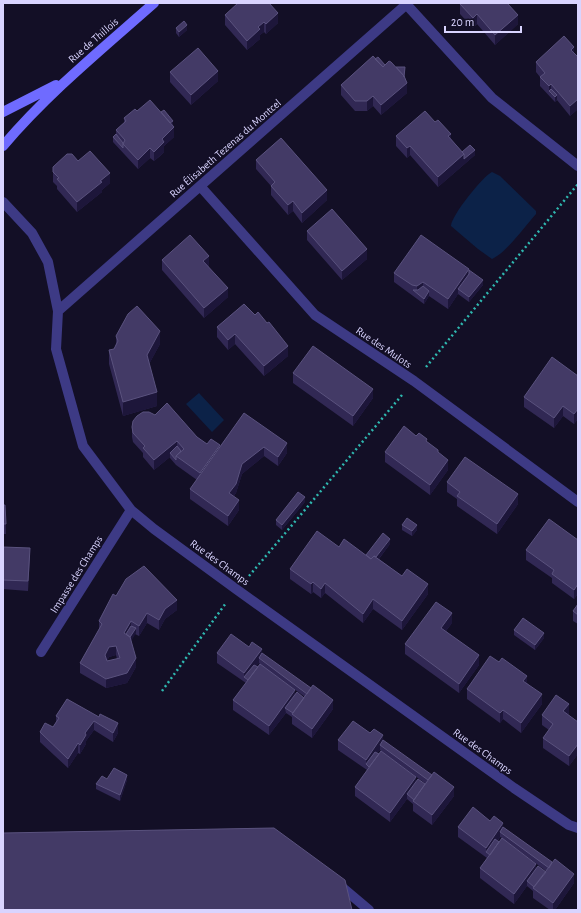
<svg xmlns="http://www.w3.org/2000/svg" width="581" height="913" viewBox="0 0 581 913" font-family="'Alegreya Sans',sans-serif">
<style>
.water{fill:#0c2248}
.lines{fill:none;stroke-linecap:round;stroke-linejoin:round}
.path{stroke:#2fb8b0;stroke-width:2.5;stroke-dasharray:2 3;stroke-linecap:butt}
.lane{stroke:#3d3a85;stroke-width:10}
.street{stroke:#3d3a85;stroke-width:10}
.secondary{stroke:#6f6bff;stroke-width:10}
.wall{fill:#312854;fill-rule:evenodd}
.shaded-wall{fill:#1d163a}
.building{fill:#433a66;stroke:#5a527e;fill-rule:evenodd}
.labels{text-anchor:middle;stroke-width:3;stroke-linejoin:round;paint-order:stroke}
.street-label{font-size:11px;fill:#d9d4ff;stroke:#130f26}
</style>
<rect width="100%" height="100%" fill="#130f26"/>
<path class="water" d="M492,172l8,4 36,35v3c-11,12 -29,38 -44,45l-14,-10 -27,-23c0,-10 32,-50 41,-54z
M199,393l25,27 -12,12 -26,-28z"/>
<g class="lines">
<path class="path" d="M426,367l152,-183
M249,576l153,-181
M162,691l64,-88"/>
<path class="lane" d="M337,883l32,27"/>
<path class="street" d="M406,4l86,94 86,68
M200,186l115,129 99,66 164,121
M3,202l29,31 16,29 10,49 -2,38 27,97 48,64 23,19 82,60 278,199 55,37 9,3
M58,311l350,-308
M41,652l90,-142"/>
<path class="secondary" d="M3,112l53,-27
M3,146c45,-53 99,-97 151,-143"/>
</g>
<path class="wall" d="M460,4l58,20 -23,21 -18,-21 -4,4 -13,-14z
M225,15l53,8 -12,11 -2,-2 -4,3v4l-13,11 -22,-25z
M176,28l11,2 -8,7 -3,-4z
M574,53l4,4v52l-8,7 -13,-16 -2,2 -15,-16v-9l-4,-5v-10z
M375,59l30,18 2,16 -26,22 -8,-9 -6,5h-12l-14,-16v-10z
M170,72l48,9 -27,24 -21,-23z
M137,111l36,15 1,11 -10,9v6l-5,5 -5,4 -4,-3 -12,11 -25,-27v-5l3,-3v-4l8,-7v-5z
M396,136l55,3 11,13 13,3 -37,32 -28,-32 -3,3 -11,-12z
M256,160l71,40 -25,23 -9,-12 -5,4 -17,-20v-9l-15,-17z
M78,161l32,22 -8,7v2l-25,20 -20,-23v-3l-4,-4v-15z
M307,231l60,28 -25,21 -35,-40z
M162,260l47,6 -1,1 20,30 -24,21 -42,-48z
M394,273l89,12 -14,17 -11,-8 -10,15 -19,-13 -5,8 -30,-22z
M244,304l44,52 -24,20 -29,-32 -7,6 -11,-13v-10z
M116,336l44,8 -11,20 8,42 -34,10 -14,-52v-14l5,-1 2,-5z
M293,373l80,25 -20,28 -60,-43z
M578,376v43l-4,5 -11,-8 -9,12 -30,-21v-10z
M244,413l43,40 -9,13 -14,-10 -22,18 -6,19 -2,3 5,14 -11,16 -38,-27v-10l7,-9 -21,-15 -6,-7v-1l-16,13 -11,-13v-4l-10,-11 -1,-5v-10l65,10 10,7 13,3z
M416,436l11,6 11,11 10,17 -18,25 -45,-33v-10z
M447,482l71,22 -21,30 -40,-28v-7l-10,-7z
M305,502l-23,28 -6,-5v-5z
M3,505h2l1,29h-3z
M402,525l15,5 -5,6 -10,-6z
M578,540v54l-4,5 -22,-16v-5l-26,-18v-10z
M390,544l-11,15 23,17 26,18 -26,36 -29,-21 -10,14 -38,-30 -4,5 -8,-6 -2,2 -21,-15v-10l49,-22 27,8z
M3,547l27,10 -2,34 -25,-2z
M116,596l61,14 -12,9 -6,11 -12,-7 -8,13 -4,-2 -4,6 5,27 -9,16 -21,5 -26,-15v-10l19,-33v-9zM116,655l1,4 -10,2 2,-4z
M578,604v20l-5,-3v-10z
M452,623l-6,8 33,34 -20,28 -54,-39v-10z
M514,630l30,8 -9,12 -21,-15z
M249,647l13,6 71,56 -21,29 -20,-14v-7l-6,-4 -17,22 -36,-25v-10l13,-17 -29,-20v-10zM259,663l1,1 -2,3 -2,-1zM272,673l33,24 -1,1 -9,-3z
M527,683l15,21 -21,29 -18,-14 -3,4 -33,-24v-10z
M67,699l51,34 -5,9 -19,-12 -8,11v3l-6,10 -2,-1 -10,15 -28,-26v-10l13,-5 3,-5v-6z
M569,713l-1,2 10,7v32l-9,12 -26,-18v-10l6,-8 -7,-5v-10z
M370,733l13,7 71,56 -22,29 -19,-14v-7l-6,-5 -17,23 -35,-26v-9l12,-17 -29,-20v-10zM380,750l1,1 -2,3 -2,-1zM381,751l45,33h-1l-9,-2z
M107,779l20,1 -7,21 -24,-12v-5z
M490,821l13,6 71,56 -19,27h-5l-17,-12v-7l-6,-5 -13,18 -34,-26v-10l7,-10 -29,-21v-10zM500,837l2,1 -3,4 -1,-1zM502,838l44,33v1l-10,-3z"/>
<path class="shaded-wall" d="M278,13v10l-12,11v-10z
M477,14v10l-4,4v-10z
M518,15v9l-23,21v-10z
M264,22v10l-4,3v4l-13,11v-9l11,-14z
M187,25v5l-8,7v-5z
M574,47v10l-3,-7z
M405,67l-1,18 3,-2v10l-26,22v-10z
M218,71v10l-27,24v-10z
M551,84v10l-2,-3v5v-10z
M557,95v5l-2,2v-5z
M373,96v10l-6,5v-10z
M578,99v10l-8,7v-10z
M173,121v5l-5,-1z
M174,127v10l-10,9v6l-10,9v-9l8,-13z
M451,134v9l-3,-7z
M410,146v9l-3,3v-10z
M150,148v10l-12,11v-9z
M475,150v5l-37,32v-10l26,-23z
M110,173v10l-8,7v2l-25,20v-10z
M327,190v10l-25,23v-10z
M293,201v10l-5,4v-10z
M367,249v10l-25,21v-9z
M209,256v10l-6,5v-10z
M469,269v10l-11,10v5l-10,15v-10z
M483,280v5l-14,17v-5z
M423,282v9l-6,2v-7z
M228,288v9l-24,21v-10z
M429,291v5l-5,8v-5z
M160,331v13l-13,24v-13z
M235,334v10l-7,6v-10z
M288,346v10l-24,20v-10z
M373,389v9l-20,28v-10z
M157,392v14l-34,10v-14z
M563,406v10l-9,12v-10z
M578,409v10l-4,5v-10z
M177,441v10l-7,2v4l-16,13v-10z
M287,443v10l-9,13v-9z
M220,445v10l-20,27v-9z
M264,447v9l-22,18 -6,19 -7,9v-9l13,-29z
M448,460v10l-18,25v-10z
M518,494v10l-21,30v-10z
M305,497v5l-23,28v-5z
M239,500v10l-11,16v-10z
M417,525v5l-5,6v-5z
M390,539v5l-19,25v-6z
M313,582v10l-2,2v-10z
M325,583v10l-4,5v-9z
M428,584v10l-26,36v-9z
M578,584v10l-4,5v-9z
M373,599v10l-10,14v-9z
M177,600v10l-12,9 -6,11v-10l6,-11z
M147,613v10l-8,13v-10z
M452,613v10l-11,14v-9z
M131,621v10l-7,7v-5z
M136,628v5l-7,12v-5z
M544,633v5l-9,12v-5z
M116,646v9l-7,2 -4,7v-9l4,-8z
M262,649v9h-3v5l-12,16 -3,-2v-4z
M479,655v10l-20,28v-9z
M136,658v9l-9,16 -21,5v-9z
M527,676v9l-4,-4z
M295,690v10l-10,8 1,5 -17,22v-9z
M542,694v10l-21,29v-10z
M333,700v9l-21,29v-9z
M569,704v9l-6,8v-10z
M503,710v9l-3,4v-10z
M94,721v9l-8,11v3l-6,10v-9l5,-12z
M118,723v10l-5,9v-9z
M383,735v10h-3v5l-12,16 -2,-2v-4z
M78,743v10l-10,15v-9z
M578,744v10l-9,12v-10z
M127,775v5l-7,21v-6z
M416,777v9l-9,8v5l-17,23v-9z
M454,787v9l-22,29v-10z
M503,823v9h-3v5l-12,17 -2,-2v6v-10z
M536,864v10l-9,7v5l-13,18v-10z
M574,874v9l-19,27h-2v-7z"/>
<path class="building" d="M238,3h31l9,10 -12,11 -2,-2 -6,5 2,2 -13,12 -22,-26z
M461,3h46l11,12 -23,20 -18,-21 -4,4 -13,-14z
M184,21l3,4 -8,7 -3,-4z
M564,36l10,11 -3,3 7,7v42l-8,7 -19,-22 -2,2 -9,-9 5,-4 -9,-11z
M198,48l20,23 -27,24 -21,-23z
M373,56l10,11 6,-6 2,1 13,14 3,7 -26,22 -8,-9 -6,5h-12l-14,-16z
M378,57l7,8 -2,2 -8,-8z
M396,67h9l-1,10v-1z
M551,89l6,6 -2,2 -6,-6z
M150,100l24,27 -12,12 2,3 -10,10 -4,-4 -12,12 -15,-16 2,-4 -9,-10 10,-9 -2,-3 11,-9 2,2z
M164,110l9,11 -3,2 -9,-11z
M425,111l10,11 3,-2 13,14 -3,2 16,18 -26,23 -28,-31 -3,2 -11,-12z
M116,134l7,9v5l-10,-11z
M281,138l46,52 -25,23 -9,-12 -5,4 -17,-19 4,-4 -19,-22z
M470,145l5,5 -11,9v-5l-2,-2z
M90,151l20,22 -10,8 2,1 -25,20 -20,-23 2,-1 -6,-6v-5l14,-13h5l6,7z
M332,209l35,40 -25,22 -35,-40z
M190,235l19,21 -6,5 25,27 -24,20 -42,-48z
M421,235l48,34 -21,30 -25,-17 -6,4 -5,-1 -18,-12z
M469,270l14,10 -14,17 -11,-8 11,-15z
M423,286l6,5 -5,8 -11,-9h5z
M244,304l11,11 3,-3 9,11 2,-1 19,24 -24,20 -29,-32 -7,6 -11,-13z
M137,306l23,25 -13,24 10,37 -34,10 -14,-52 5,-1 4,-8 -2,-5 12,-22z
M313,346l60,43 -20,27 -60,-43z
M552,357l26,19v33l-4,5 -11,-8 -9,12 -30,-21z
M167,403l30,34 10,7 4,-5 9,6 -20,28 -24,-17 8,-7 -7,-8 -23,19 -11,-12 2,-2 -12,-13 -1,-6 1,-6 4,-5 6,-4h6l6,3z
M244,413l43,30 -9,14 -14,-10 -22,17 -6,20 -7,9 10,7 -11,16 -38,-27z
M404,426l12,10 3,-3 8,6 -1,2 12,9v2l10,8 -18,25 -45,-33z
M177,446l4,5 -5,5v4l-6,-7z
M465,457l53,37 -21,30 -40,-28 3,-4 -13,-10z
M298,492l7,5 -23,28 -6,-5z
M3,505h2l1,19h-3z
M407,518l10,7 -5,6 -10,-6z
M549,519l29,21v44l-4,6 -22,-16 2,-4 -28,-20z
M317,531l22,16 5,-8 27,20 3,-3 28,20 5,-7 21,15 -26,37 -29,-22 -10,15 -38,-31 -4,6 -8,-7 -2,2 -21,-15z
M383,533l7,6 -14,18 -2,-1 -3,3 -5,-4z
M3,547l27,1 -2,33 -25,-1z
M144,566l33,34 -12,9 -6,11 -12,-7 -8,13 -8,-5 -7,12 6,4 6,21 -9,15 -21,6 -26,-16 22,-39 -3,-3 14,-27 3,2 10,-17zM116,646l4,12 -13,3 -2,-6 4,-8z
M436,602l16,11 -11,15 38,27 -20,29 -54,-40z
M578,604v11l-5,-4z
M523,618l21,15 -9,12 -21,-15z
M131,626l5,2 -6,9 -4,-3z
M231,634l18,13 3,-5 10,7 -18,24 -27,-20z
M262,653l49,35 -4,6 -48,-36z
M490,656l9,6 3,-4 25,18 -4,5 19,13 -21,29 -18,-13 -3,3 -33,-24z
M260,664l35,26 -26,36 -36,-26z
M254,665l4,2 -10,13 -4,-3z
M313,685l20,15 -21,29 -20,-15z
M297,692l7,6 -11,15 -8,-5z
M556,695l13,9 -6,7 15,11v22l-9,12 -26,-18 10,-14 -11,-9z
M67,699l32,18 1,-3 18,9 -5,10 -19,-12 -9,12 1,2 -6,10 -2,-2 -10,16 -28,-27 5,-9 8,4 6,-9 -3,-2z
M353,721l17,12 4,-4 9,6 -17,25 -28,-20z
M383,740l49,35 -4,5 -48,-35z
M381,751l35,26 -26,36 -35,-26z
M375,752l4,2 -10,13 -3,-3z
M114,768l13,7 -7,20 -24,-11 6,-8 5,3z
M434,772l20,15 -22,28 -19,-14z
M418,779l7,5 -11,16 -7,-6z
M473,807l17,14 4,-5 9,7 -17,25 -28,-21z
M503,827l49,35 -3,6 -49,-36z
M274,828l71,52 7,30h-349v-77z
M502,838l34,26 -22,30 -34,-26z
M495,839l4,3 -9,13 -4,-3z
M555,859l19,15 -21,29 -20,-15z
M538,866l8,6 -12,15 -7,-6z"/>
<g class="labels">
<g class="street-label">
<text transform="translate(93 40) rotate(-41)" y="4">Rue de Thillois</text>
<text transform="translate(225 148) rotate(-41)" y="4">Rue Élisabeth Tezenas du Montcel</text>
<text transform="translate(384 347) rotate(34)" y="4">Rue des Mulots</text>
<text transform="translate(220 562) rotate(36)" y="4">Rue des Champs</text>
<text transform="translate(76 574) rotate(-58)" y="4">Impasse des Champs</text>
<text transform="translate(483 751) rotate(36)" y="4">Rue des Champs</text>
</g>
</g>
<rect width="581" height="913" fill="none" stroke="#d9d4ff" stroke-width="8"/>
<path d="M445 26v6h76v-6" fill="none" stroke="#d9d4ff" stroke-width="2"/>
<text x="451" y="26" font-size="12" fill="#d9d4ff" stroke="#130f26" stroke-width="3" paint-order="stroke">20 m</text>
</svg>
